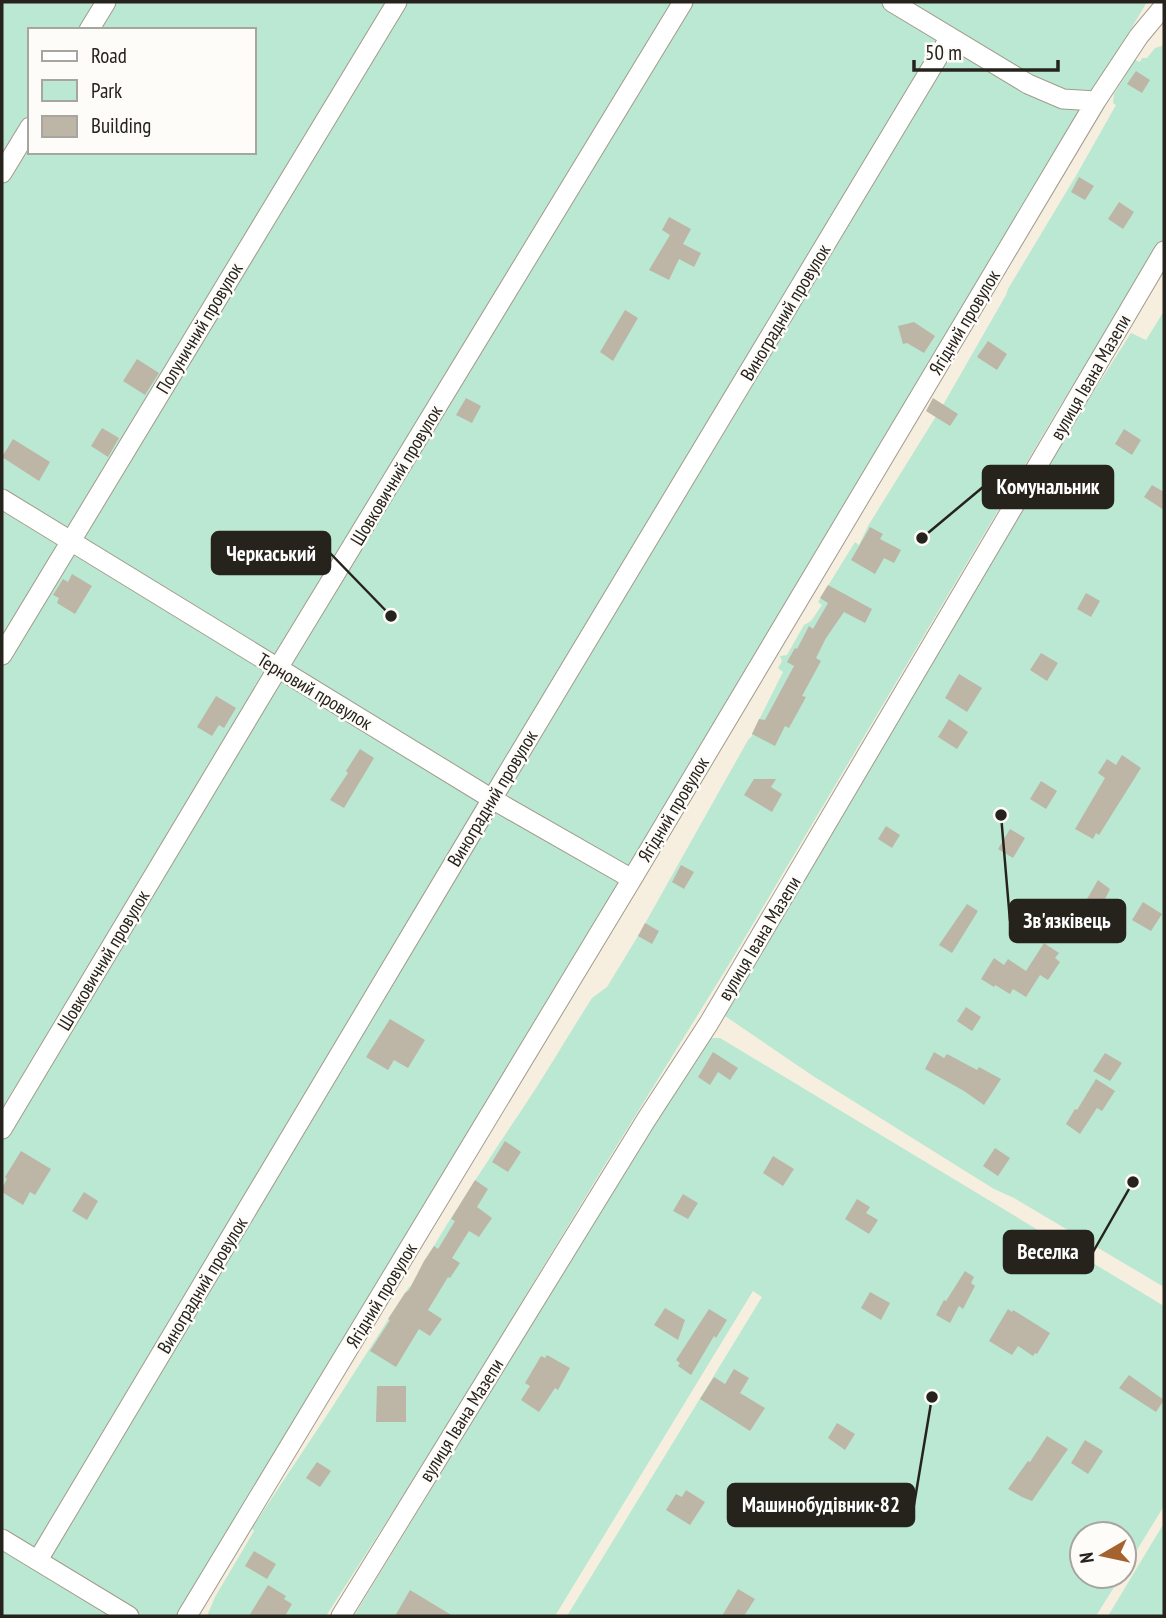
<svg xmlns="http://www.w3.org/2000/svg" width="1166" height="1618" viewBox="0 0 1166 1618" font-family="'PT Sans Narrow',sans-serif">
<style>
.green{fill:#bae8d2;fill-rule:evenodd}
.building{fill:#bdb6a7}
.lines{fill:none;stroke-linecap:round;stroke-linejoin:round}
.minor-casing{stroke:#a29b8c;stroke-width:21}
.minor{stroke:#fff;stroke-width:19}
.labels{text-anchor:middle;stroke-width:5;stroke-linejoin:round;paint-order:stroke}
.street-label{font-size:19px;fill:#26231d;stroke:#fefcf9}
.leader{fill:none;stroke:#26231d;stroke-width:2.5}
.callout-dot{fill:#26231d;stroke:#fefcf9;stroke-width:2.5}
.callout{fill:#26231d;stroke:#26231d;stroke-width:2.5}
.callout-label{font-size:21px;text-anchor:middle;font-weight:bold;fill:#fff}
</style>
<rect width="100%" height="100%" fill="#f6efdf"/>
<path class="green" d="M2,2h1145l-643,1078 -112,177 -216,359h-174zM30,30h224v122h-224z
M1164,41v197l-107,173 -329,555 -122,197 -182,300 -98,153h-119l8,-19 39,-66 -2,-3 79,-119 78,-122 2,-1c34,-62 73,-119 112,-178 24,-36 46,-74 69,-110l15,-11 31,-51 110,-196 4,-4v-2l31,-62 -5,-4 4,-7 -2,-5 7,-1 17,-30 7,-4 11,-16 -4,-3 37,-60 4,3 9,-19 75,-121 63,-110 2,-6 69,-115 39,-69 -3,-2 1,-9 21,-34 5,2 2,-4h5l8,-10 7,-2z
M1164,311v976l-150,-89 -20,-9 -181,-113 -91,-62 349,-587 60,-94 15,7z
M708,1038h12l444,268v200l-40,65v-37h-42v42h39l-25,40h-529l195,-319 -9,-6 -198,325h-201l234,-384 23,-41z
M1164,1523v93h-56z"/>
<path class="building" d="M1136,71l14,9 -8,13 -15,-9z
M1079,177l15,9 -9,14 -14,-8z
M1119,202l15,10 -11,17 -15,-10z
M669,217l22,12 -8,15 18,9 -7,14 -15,-8 -10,21 -20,-10 21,-35 -8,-5z
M625,310l13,8 -25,43 -13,-9z
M914,322l21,14 -11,17 -17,-10 -4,1 -5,-18z
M988,341l19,13 -10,16 -20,-13z
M137,359l22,14 -14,22 -22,-14z
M466,398l15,8 -9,17 -16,-8z
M933,398l25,16 -8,12 -24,-15z
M102,428l17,10 -11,19 -17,-11z
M1124,429l17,11 -9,15 -17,-11z
M13,439l37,23 -11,19 -37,-24z
M1152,485l12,7v18l-20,-13z
M870,527l13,7 -3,5 21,11 -7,13 -10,-5 -9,16 -24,-14z
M72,574l20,12 -17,28 -18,-11 2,-5 -6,-3 10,-16 5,3z
M828,585l44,24 -7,14 -21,-11 -18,26 -10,20 5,3 -19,35 4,1 -17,31 -4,-2 -10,20 -23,-12 7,-15 6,1 29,-54 -7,-4 8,-14 2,1 12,-23 4,3 15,-26 -8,-5z
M1086,593l14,8 -9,16 -14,-8z
M1041,653l17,10 -11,18 -17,-11z
M959,674l23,14 -15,24 -22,-14z
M216,696l20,12 -12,20 -5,-3 -7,11 -15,-9z
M949,719l19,13 -11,17 -19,-12z
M360,749l14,9 -30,50 -14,-8 18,-27 -2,-2z
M1122,755l19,13 -42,67 -3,-2 -3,6 -18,-10 30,-51 -7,-5 9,-14 9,6z
M754,779h22l-5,8 11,7 -10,18 -28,-17z
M1041,781l16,10 -11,18 -16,-10z
M886,826l14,9 -8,13 -14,-9z
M1010,829l15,9 -12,20 -15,-9z
M681,865l13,7 -10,17 -12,-7z
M1098,880l12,9 -9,18 -14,-8z
M1143,902l19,12 -11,17 -19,-11z
M967,904l11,7 -26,42 -13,-8z
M645,923l14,8 -7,13 -14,-8z
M1044,943l15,10 -4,5 5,4 -12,18 -8,-5 -14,22 -13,-8 -3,5 -15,-9 -1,2 -13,-8 13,-21 10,7 4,-6 18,12z
M966,1007l15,10 -9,14 -15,-10z
M390,1019l35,21 -17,28 -14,-8 -6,10 -22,-13z
M713,1052l25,16 -8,12 -12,-8 -8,13 -12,-8z
M934,1052l10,6 3,-4 30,16 2,-3 22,12 -17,26 -20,-14 -39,-22z
M1105,1053l17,10 -12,18 -17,-10z
M1096,1079l19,12 -13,20 -5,-3 -17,26 -14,-10 9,-15 2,1z
M505,1141l16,11 -13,20 -16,-10z
M995,1148l15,10 -12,18 -15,-10z
M21,1151l30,18 -16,26 -5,-3 -7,13 -21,-13v-4l5,-9 -2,-2z
M773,1156l21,13 -11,17 -20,-13z
M475,1180l13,9 -11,18 15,11 -13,19 -10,-6 -17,27 8,5 -10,15 -2,-1 -20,33 14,9 -12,17 -11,-7 -23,38 -26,-16 20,-31 -2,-1 17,-26 4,-3 15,-29 10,-15 4,3 17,-28 -4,-2z
M84,1192l14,9 -11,19 -15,-9z
M683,1194l15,9 -10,16 -15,-8z
M857,1199l13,8 -4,6 12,7 -9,14 -24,-15z
M965,1271l9,6 -3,6 4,3 -12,23 -4,-3 -9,17 -14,-8 8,-15 2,1z
M870,1292l20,11 -9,17 -20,-12z
M665,1308l20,12 -7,20 -24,-15z
M709,1309l18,11 -11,18 -2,-2 -23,39 -13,-9 2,-3 -4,-3z
M1008,1309l4,3 1,-2 37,23 -13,21 -2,-1 -2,3 -15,-10 -6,9 -23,-14z
M547,1355l23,13 -12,22 -3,-2 -16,24 -18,-12 9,-14 -5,-3 16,-27 4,2z
M734,1369l15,9 -9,15 25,15 -15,23 -50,-32 14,-22 11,7z
M1129,1375l35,25 -8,12 -37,-24z
M377,1386h29v36h-30z
M837,1423l18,11 -10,16 -17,-12z
M1047,1436l21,13 -36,52 -10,-4 -14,-8 20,-28 2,1z
M1085,1440l18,11 -15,23 -17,-11z
M317,1462l14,9 -11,16 -14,-9z
M686,1490l19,12 -15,23 -24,-15 10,-16 6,3z
M254,1551l22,13 -9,15 -22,-13z
M268,1585l18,11 -2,3 8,5 -7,12h-36z
M738,1589l17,10 -11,17h-22z
M410,1590l43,26h-58z"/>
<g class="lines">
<g class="minor-casing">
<path id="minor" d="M892,2l136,82 35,15 33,2
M89,30l17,-28
M2,173l28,-46
M2,499l490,300 140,80
M2,655l395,-653
M2,1129l276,-461 405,-666
M2,1539l127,77
M38,1560l454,-761 458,-762
M187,1616l445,-737 464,-778 43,-65 25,-30
M341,1616l305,-496 63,-97 455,-772"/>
</g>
<use href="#minor" class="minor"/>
</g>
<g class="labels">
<g class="street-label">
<text transform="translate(785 312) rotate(-59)" y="7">Виноградний провулок</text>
<text transform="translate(964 322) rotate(-59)" y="7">Ягідний провулок</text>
<text transform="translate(199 328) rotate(-59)" y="7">Полуничний провулок</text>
<text transform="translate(1090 377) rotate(-60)" y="7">вулиця Івана Мазепи</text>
<text transform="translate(396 475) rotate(-59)" y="7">Шовковичний провулок</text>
<text transform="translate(315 691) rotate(31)" y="7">Терновий провулок</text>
<text transform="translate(492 798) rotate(-59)" y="7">Виноградний провулок</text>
<text transform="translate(673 809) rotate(-59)" y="7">Ягідний провулок</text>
<text transform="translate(759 938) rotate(-59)" y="7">вулиця Івана Мазепи</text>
<text transform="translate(103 960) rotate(-59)" y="7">Шовковичний провулок</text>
<text transform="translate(202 1285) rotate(-59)" y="7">Виноградний провулок</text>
<text transform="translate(381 1295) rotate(-59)" y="7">Ягідний провулок</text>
<text transform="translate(461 1420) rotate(-58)" y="7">вулиця Івана Мазепи</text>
</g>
</g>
<path class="leader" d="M922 538L983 487M391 616L330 553M1001 815L1010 921M1133 1182L1093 1252M932 1397L914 1505"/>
<g class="callout-dot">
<circle cx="922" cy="538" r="7"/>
<circle cx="391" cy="616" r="7"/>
<circle cx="1001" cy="815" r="7"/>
<circle cx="1133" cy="1182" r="7"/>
<circle cx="932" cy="1397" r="7"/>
</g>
<g class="callout">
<rect x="983" y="466" width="130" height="42" rx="7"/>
<rect x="212" y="532" width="118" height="42" rx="7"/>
<rect x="1010" y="900" width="115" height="42" rx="7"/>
<rect x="1004" y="1231" width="89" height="42" rx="7"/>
<rect x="728" y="1484" width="186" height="42" rx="7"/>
</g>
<g class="callout-label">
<text x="1048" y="494">Комунальник</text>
<text x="271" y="561">Черкаський</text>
<text x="1067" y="928">Зв'язківець</text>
<text x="1048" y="1259">Веселка</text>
<text x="821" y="1512">Машинобудівник-82</text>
</g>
<rect width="1166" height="1618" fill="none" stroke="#26231d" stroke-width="7"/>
<rect x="28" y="28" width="228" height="126" fill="#fefcf9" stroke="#a8a5a1" stroke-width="2"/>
<rect x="42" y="51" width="35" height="10" fill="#ffffff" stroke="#a8a5a1" stroke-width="2"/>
<text x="91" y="63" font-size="21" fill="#26231d">Road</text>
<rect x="42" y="80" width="35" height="21" fill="#bae8d2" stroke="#a8a5a1" stroke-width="2"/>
<text x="91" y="98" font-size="21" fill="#26231d">Park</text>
<rect x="42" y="116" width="35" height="21" fill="#bdb6a7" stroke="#a8a5a1" stroke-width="2"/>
<text x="91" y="133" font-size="21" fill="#26231d">Building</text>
<g transform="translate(1103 1555) rotate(261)"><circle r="33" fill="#fefcf9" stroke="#a8a5a1" stroke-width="2"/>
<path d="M0-5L12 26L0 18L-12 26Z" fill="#a4622f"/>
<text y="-10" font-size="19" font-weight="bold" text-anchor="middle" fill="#26231d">N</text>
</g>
<path d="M914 60v10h144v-10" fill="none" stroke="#26231d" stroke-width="3.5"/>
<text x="925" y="60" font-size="21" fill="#26231d" stroke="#fefcf9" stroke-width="5" paint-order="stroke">50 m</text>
</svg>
